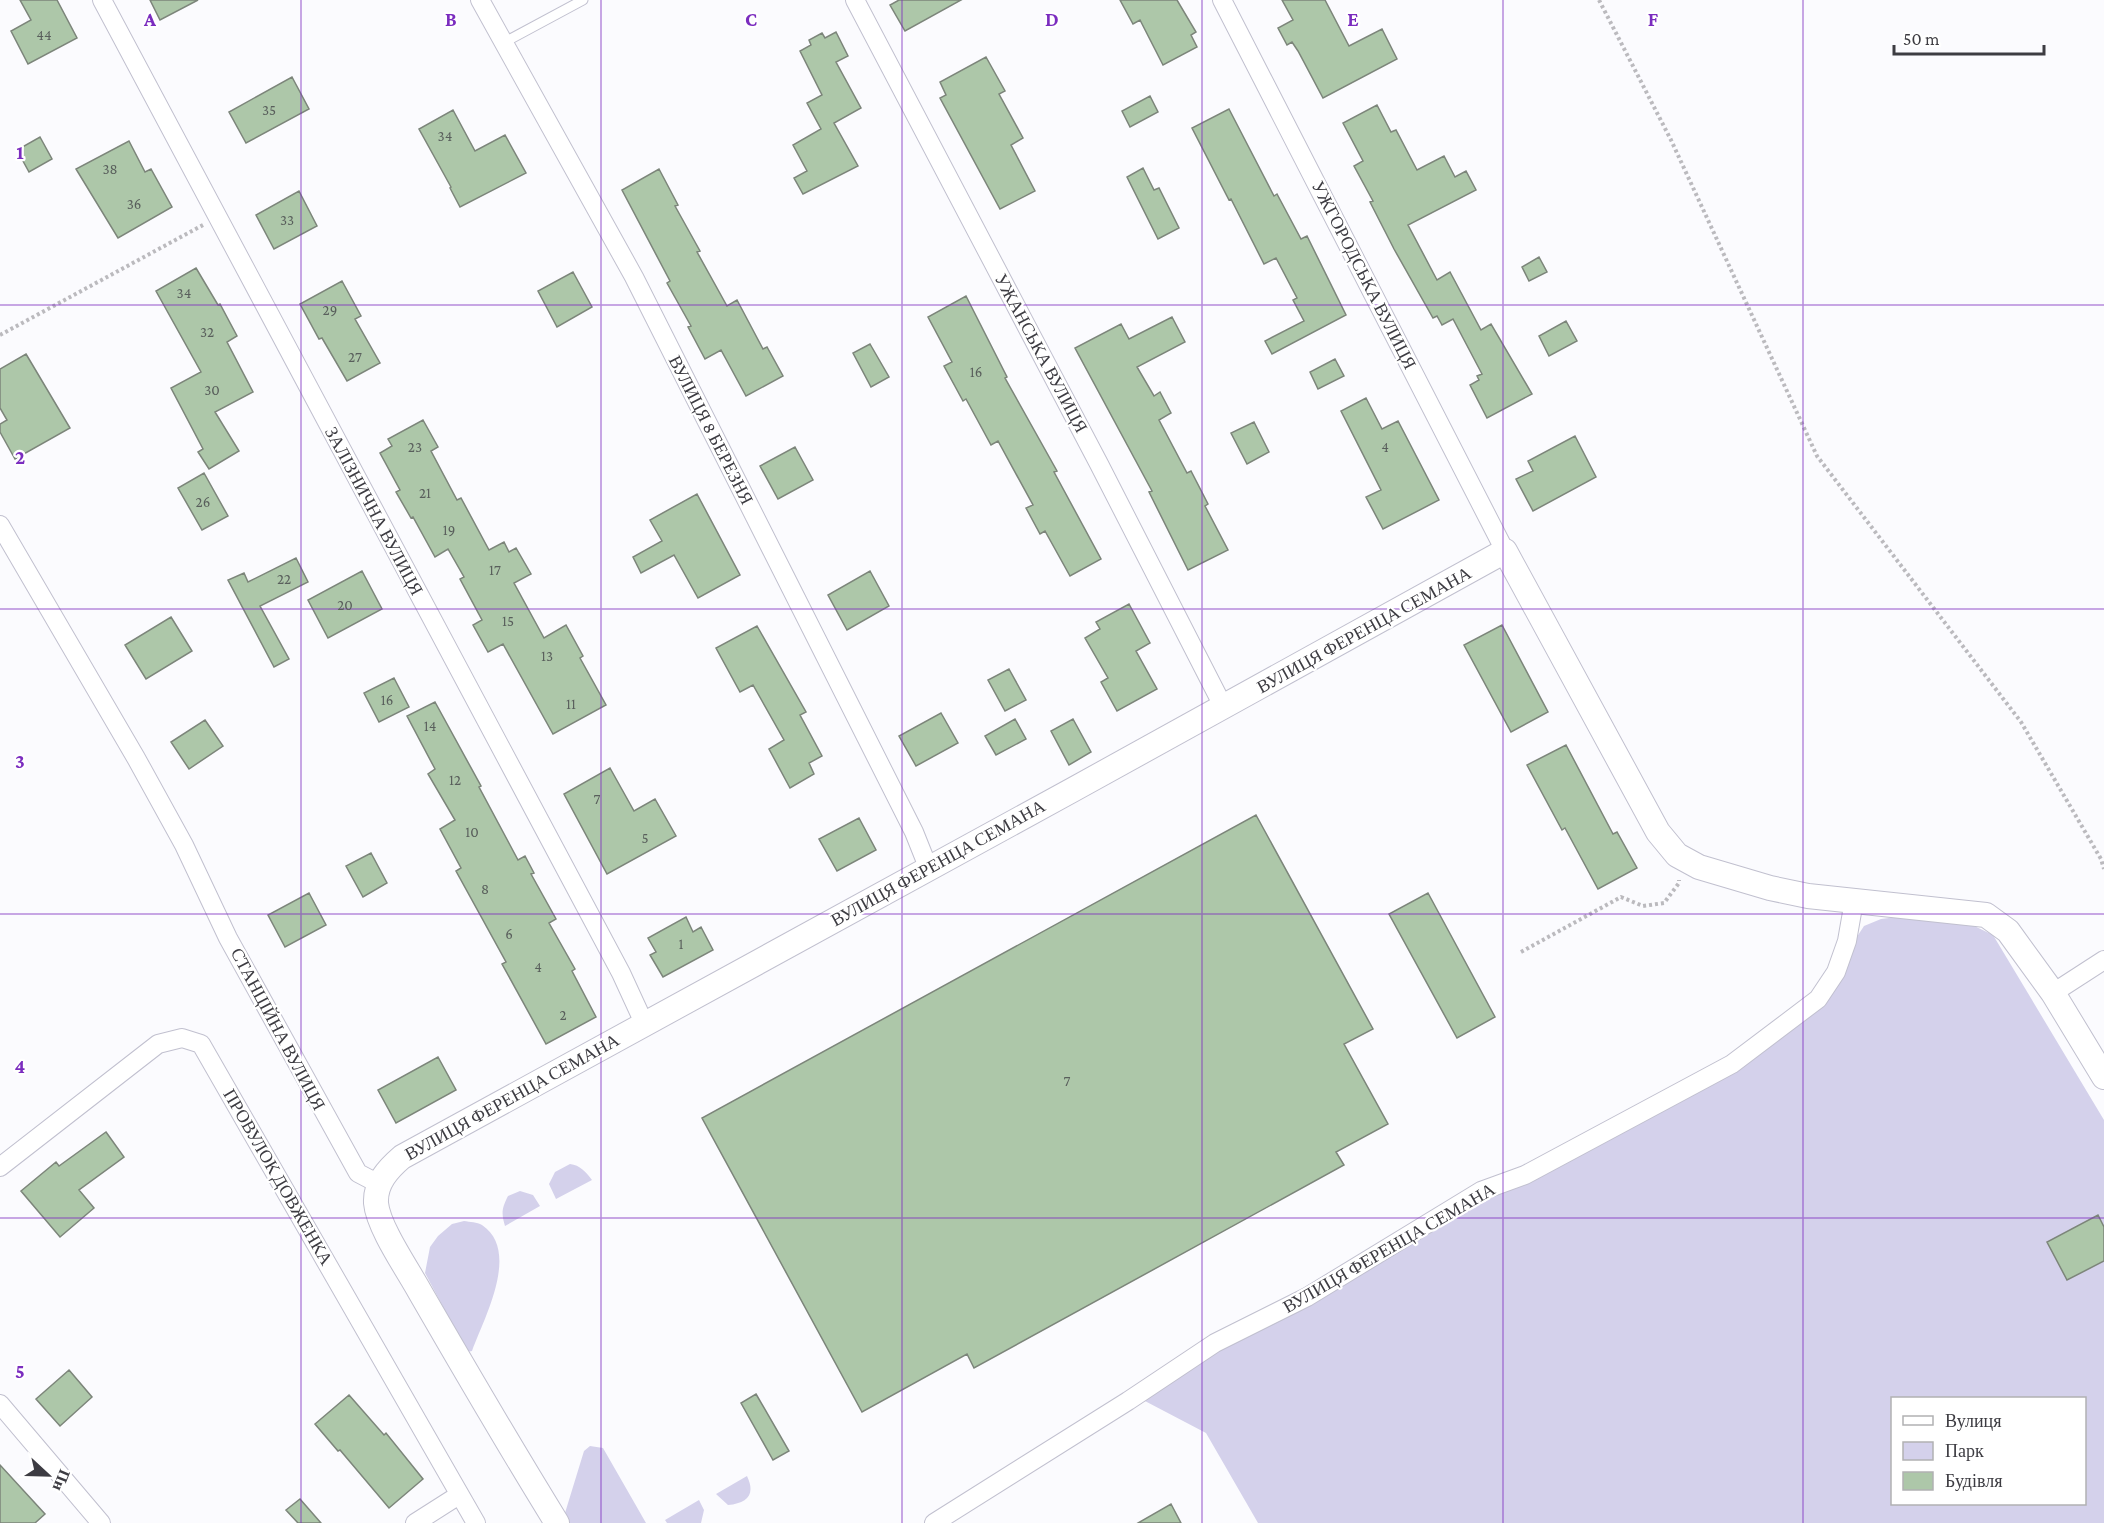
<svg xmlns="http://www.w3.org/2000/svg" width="2104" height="1523" viewBox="0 0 2104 1523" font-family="'Crimson Pro',serif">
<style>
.green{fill:#d4d1eb;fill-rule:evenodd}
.building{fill:#adc7a9;stroke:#7c857a;stroke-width:1.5}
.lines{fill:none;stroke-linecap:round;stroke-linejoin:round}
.lane-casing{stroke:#c1c0cf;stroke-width:11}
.street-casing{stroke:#c1c0cf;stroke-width:20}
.secondary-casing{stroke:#c1c0cf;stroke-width:26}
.path{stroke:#bbbabe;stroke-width:4;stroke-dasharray:3 3;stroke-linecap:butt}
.lane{stroke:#fff;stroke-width:9}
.street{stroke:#fff;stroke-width:18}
.secondary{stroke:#fff;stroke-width:24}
.grid{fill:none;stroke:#7b2cbf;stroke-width:1.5;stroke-opacity:0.55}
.labels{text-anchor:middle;stroke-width:4.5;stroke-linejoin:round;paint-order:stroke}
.number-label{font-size:15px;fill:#595f5c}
.street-label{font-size:18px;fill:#3d3c42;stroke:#fff}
.grid-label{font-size:20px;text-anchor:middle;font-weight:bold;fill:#7b2cbf;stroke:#fff;stroke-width:4.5;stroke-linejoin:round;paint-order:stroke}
</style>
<rect width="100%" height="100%" fill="#fbfbfe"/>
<path class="green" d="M1912,915l56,8 25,12 111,185v403h-846l-52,-90 -63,-33 77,-51 93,-46 173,-103 249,-131 89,-67 27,-56 13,-20 17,-7zM1892,1398h192v106h-192z
M570,1164c10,1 16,8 22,16l-36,19 -7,-15 6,-12z
M520,1191l13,4 7,11 -35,20c-4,-13 -3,-18 3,-30z
M464,1221c6,1 13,1 18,4 39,26 2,93 -10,126l-5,1 -42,-79 5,-26 8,-11 14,-12z
M590,1446l13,2 43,75h-79l-2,-10 19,-62z
M747,1476c9,19 0,27 -19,29l-12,-11z
M699,1500l5,10 -3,13h-34l-2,-3z"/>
<path class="building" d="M20,0h37l20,38 -49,26 -17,-33 20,-11z
M150,0h48l-38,20z
M899,0h62l-56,31 -15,-26z
M1120,0h57l19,32 -5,3 6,12 -34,18 -23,-45 -7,4z
M1282,0h43l24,46 33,-17 15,30 -74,39 -25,-47 -6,-9 -5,3 -9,-17 15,-8z
M836,32l12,24 -12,6 25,46 -27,15 24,43 -55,28 -9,-16 13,-7 -14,-26 28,-16 -14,-26 15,-8 -22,-44 11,-6 -2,-5 13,-7 3,5z
M986,57l19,34 -6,3 24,44 -12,7 24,46 -35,18 -60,-111 6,-3 -6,-13z
M292,77l17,32 -63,34 -17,-31z
M1150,96l8,16 -28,15 -8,-16z
M1377,105l14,27 5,-2 21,40 27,-14 11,21 11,-6 10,19 -68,35 29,55 13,-8 31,58 10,-6 41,70 -45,24 -17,-33 9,-5 -2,-4 5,-2 -29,-55 -11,6 -5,-9 -4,2 -39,-69 -24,-47 3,-1 -19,-35 9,-5 -20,-38z
M1229,109l45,87 3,-2 24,45 6,-3 39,79 -74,39 -7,-13 39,-20 -11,-21 4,-2 -21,-40 -12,6 -33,-65 -2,1 -37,-72z
M453,110l22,41 30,-16 21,38 -66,34 -10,-19 1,-1 -32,-58z
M40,137l12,22 -23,13 -12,-22z
M129,141l16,31 6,-3 21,38 -54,31 -42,-69z
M1143,168l11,22 5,-2 20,40 -21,11 -31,-62z
M659,169l19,36 -3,1 25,45 -3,1 30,54 10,-6 26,49 4,-2 16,29 -37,20 -25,-46 -16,9 -17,-32 3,-1 -24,-43 3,-2 -48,-91z
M299,191l18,35 -43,23 -18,-34z
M1539,257l8,15 -18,9 -7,-14z
M196,268l22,37 2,-1 17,32 -10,6 26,50 -38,20 24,39 -30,18 -11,-17 5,-3 -32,-61 30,-16 -45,-81z
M573,272l19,35 -35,20 -19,-36z
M342,281l19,35 -6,3 25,44 -33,18 -25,-43 -3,1 -19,-35z
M966,296l41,81 -2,1 52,93 -3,1 47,87 -31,17 -25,-45 -5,3 -14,-26 7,-3 -35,-64 -7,4 -25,-46 -3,2 -19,-35 8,-4 -24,-45z
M1172,317l13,25 -48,25 17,29 6,-4 11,21 -12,7 28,53 4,-2 17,33 -3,2 23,44 -40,20 -39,-78 3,-1 -77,-143 46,-24 8,15z
M1566,321l11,20 -28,15 -10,-20z
M870,344l19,33 -18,10 -18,-34z
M26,354l44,74 -55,31 -15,-27v-8l7,-4 -7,-12v-39z
M1335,359l9,17 -26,13 -8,-17z
M1366,398l16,31 16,-8 41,79 -56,29 -17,-32 15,-7 -40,-79z
M423,420l15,27 -7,4 26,49 4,-2 28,52 15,-8 5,10 7,-4 15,26 -17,9 30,55 22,-13 17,31 -3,2 26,47 -53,29 -50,-90 -15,8 -15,-27 9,-5 -22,-41 4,-2 -16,-28 -13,8 -22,-40 -2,1 -15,-26 4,-2 -20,-37 12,-7 -4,-7z
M1254,422l15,30 -22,12 -16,-31z
M1575,436l21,41 -63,34 -17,-32 17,-8 -5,-10z
M795,447l18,33 -35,19 -18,-33z
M204,473l24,43 -26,14 -24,-42z
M697,494l43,81 -42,23 -24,-43 -33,18 -8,-16 29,-16 -12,-21z
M296,558l12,24 -48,24 29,53 -15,8 -46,-87 16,-7 4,9z
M362,571l20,38 -54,29 -20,-38z
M870,571l19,35 -42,24 -19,-35z
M1129,604l21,39 -14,8 21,38 -40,22 -16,-29 7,-4 -23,-40 15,-9 -4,-7z
M171,617l21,34 -46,28 -21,-34z
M1502,625l46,87 -37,20 -47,-87z
M757,626l49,86 -6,3 22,41 -13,7 5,11 -24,14 -21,-39 15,-9 -31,-55 -13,7 -24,-44z
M1009,669l17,31 -21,11 -17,-31z
M394,678l15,29 -30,15 -15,-29z
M435,702l46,84 -2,1 39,73 7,-4 9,17 -3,1 25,45 -7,4 26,46 -3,2 24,46 -50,27 -44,-80 4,-2 -50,-91 5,-3 -21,-39 15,-9 -27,-46 7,-5 -28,-53z
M941,713l17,30 -42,23 -17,-30z
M1015,719l11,20 -30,16 -11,-19z
M1073,719l18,33 -22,13 -18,-34z
M205,720l18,26 -34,23 -18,-27z
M1566,745l47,89 4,-2 20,36 -39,21 -33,-61 -3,2 -35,-65z
M610,768l24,43 21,-12 21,37 -69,38 -43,-80z
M1256,815l117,214 -29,15 44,80 -52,28 8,13 -370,203 -7,-14 -105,58 -160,-294z
M859,818l17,32 -39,21 -18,-32z
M371,853l16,30 -24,14 -17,-31z
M309,893l17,32 -41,22 -17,-32z
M1428,893l67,124 -38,21 -68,-124z
M686,917l7,15 8,-5 12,23 -50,27 -13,-22 6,-3 -8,-14z
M438,1057l18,33 -60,33 -18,-33z
M106,1132l18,25 -45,33 15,18 -34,29 -39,-46 35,-29 3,4z
M2098,1215l6,12v34l-37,19 -20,-38z
M69,1370l23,27 -32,29 -24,-27z
M756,1394l33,57 -16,9 -32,-57z
M349,1395l35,40 2,-2 37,46 -34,29 -49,-58 -2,1 -23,-27z
M0,1465l45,49 -10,9h-35z
M300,1499l21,24h-23l-12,-13z
M1171,1504l10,19h-43z"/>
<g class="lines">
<g class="lane-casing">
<path id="lane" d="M503,43l80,-43"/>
</g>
<g class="street-casing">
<path id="street" d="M102,0l519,973 23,50
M480,0l154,277 280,555 14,35
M855,0l244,464 125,244
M1222,0l283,551
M0,525l136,233 48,87 44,93 130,235 21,11
M2053,993l51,-33
M0,1167l158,-123 24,-6 19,6 275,479
M0,1404l101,119
M415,1523l44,-28
M934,1523l194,-122 87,-58 92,-46 174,-106 44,-16 207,-111 86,-65 18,-27 11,-31 7,-40"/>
</g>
<g class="secondary-casing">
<path id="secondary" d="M557,1523c-47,-76 -92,-153 -137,-231 -12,-22 -42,-65 -44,-89 -1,-20 12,-34 26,-46 367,-203 737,-401 1103,-606l153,281 19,23 22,12 71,21 38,8 178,19 22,16 45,62 51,84"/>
</g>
<path class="path" d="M1599,0l72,140 146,316 204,266 80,137 3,10
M0,335l203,-110
M1521,952l100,-55 22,9 21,-3 15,-20v-3"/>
<use href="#lane" class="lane"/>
<use href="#street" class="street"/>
<use href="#secondary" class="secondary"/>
</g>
<path class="grid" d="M301,0v1523M601,0v1523M902,0v1523M1202,0v1523M1503,0v1523M1803,0v1523M0,305h2104M0,609h2104M0,914h2104M0,1218h2104"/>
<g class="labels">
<g class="number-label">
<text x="44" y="40">44</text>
<text x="269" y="115">35</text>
<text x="445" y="141">34</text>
<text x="110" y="174">38</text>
<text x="134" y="209">36</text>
<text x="287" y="225">33</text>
<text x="184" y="298">34</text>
<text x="330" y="315">29</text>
<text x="207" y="337">32</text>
<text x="355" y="362">27</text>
<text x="976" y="377">16</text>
<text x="212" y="395">30</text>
<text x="415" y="452">23</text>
<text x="1385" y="452">4</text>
<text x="425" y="498">21</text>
<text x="203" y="507">26</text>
<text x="449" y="535">19</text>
<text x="495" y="575">17</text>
<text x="284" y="584">22</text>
<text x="345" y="610">20</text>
<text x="508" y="626">15</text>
<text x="547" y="661">13</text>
<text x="387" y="705">16</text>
<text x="571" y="709">11</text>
<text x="430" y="731">14</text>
<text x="455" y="785">12</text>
<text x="597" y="804">7</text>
<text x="472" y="837">10</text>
<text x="645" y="843">5</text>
<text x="485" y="894">8</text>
<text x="509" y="939">6</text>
<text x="681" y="949">1</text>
<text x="538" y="972">4</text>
<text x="563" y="1020">2</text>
<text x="1067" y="1086">7</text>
</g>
<g class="street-label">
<text transform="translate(1364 275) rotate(63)" y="6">УЖГОРОДСЬКА ВУЛИЦЯ</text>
<text transform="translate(1041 353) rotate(62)" y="6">УЖАНСЬКА ВУЛИЦЯ</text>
<text transform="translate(711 430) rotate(63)" y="6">ВУЛИЦЯ 8 БЕРЕЗНЯ</text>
<text transform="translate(374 511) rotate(62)" y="6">ЗАЛІЗНИЧНА ВУЛИЦЯ</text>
<text transform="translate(1364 630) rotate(-29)" y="6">ВУЛИЦЯ ФЕРЕНЦА СЕМАНА</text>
<text transform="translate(938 863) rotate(-29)" y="6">ВУЛИЦЯ ФЕРЕНЦА СЕМАНА</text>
<text transform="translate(278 1029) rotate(62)" y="6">СТАНЦІЙНА ВУЛИЦЯ</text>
<text transform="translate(512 1097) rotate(-29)" y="6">ВУЛИЦЯ ФЕРЕНЦА СЕМАНА</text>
<text transform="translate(278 1177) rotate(60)" y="6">ПРОВУЛОК ДОВЖЕНКА</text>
<text transform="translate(1389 1248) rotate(-30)" y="6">ВУЛИЦЯ ФЕРЕНЦА СЕМАНА</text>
</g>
</g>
<g class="grid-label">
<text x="150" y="26">A</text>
<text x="451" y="26">B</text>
<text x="751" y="26">C</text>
<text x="1052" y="26">D</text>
<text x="1353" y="26">E</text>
<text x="1653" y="26">F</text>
<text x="20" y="159">1</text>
<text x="20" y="464">2</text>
<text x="20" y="768">3</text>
<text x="20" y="1073">4</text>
<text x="20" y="1378">5</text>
</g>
<rect x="1891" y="1397" width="195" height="108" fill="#ffffff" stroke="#b1b1b3" stroke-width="1.5"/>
<rect x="1903" y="1416" width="30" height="9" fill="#ffffff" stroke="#b1b1b3" stroke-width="1.5"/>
<text x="1945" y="1427" font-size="18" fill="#3d3c42">Вулиця</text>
<rect x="1903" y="1442" width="30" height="18" fill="#d4d1eb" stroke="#b1b1b3" stroke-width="1.5"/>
<text x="1945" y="1457" font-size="18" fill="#3d3c42">Парк</text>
<rect x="1903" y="1472" width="30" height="18" fill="#adc7a9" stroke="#b1b1b3" stroke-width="1.5"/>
<text x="1945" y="1487" font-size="18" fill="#3d3c42">Будівля</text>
<g transform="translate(48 1475) rotate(112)" stroke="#ffffff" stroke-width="4.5" paint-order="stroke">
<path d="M0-4.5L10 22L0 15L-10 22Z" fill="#3d3c42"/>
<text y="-9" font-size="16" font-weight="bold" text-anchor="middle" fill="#3d3c42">Пн</text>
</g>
<path d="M1894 45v9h150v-9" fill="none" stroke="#3d3c42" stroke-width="3"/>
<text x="1903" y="45" font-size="18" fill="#3d3c42" stroke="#ffffff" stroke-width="4.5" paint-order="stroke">50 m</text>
</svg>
